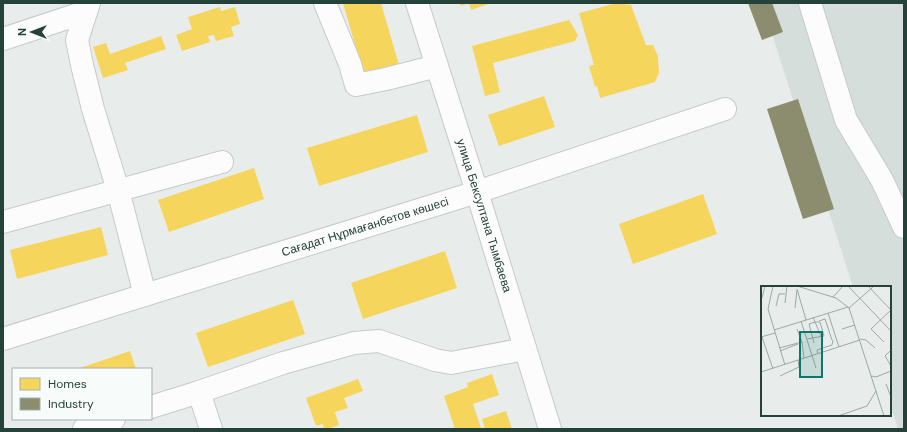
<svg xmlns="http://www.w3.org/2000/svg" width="907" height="432" viewBox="0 0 907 432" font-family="'DM Sans',sans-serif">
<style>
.built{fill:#d6dedb}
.homes{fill:#f6d55c}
.industry{fill:#8c8c6e}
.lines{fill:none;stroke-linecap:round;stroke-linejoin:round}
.minor-casing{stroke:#c5cac8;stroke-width:24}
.minor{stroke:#fcfcfc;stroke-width:22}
.labels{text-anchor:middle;stroke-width:4;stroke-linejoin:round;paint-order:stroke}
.street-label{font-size:12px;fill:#24423a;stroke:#f7fbf9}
.inset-road{fill:none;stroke:#9aa9a4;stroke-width:1}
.view{fill:#0f766e;fill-opacity:0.15;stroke:#0f766e;stroke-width:2}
.inset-edge{fill:none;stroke:#24423a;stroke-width:2}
</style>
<rect width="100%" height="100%" fill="#e8edeb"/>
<path class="built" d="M762,3h142v426h-6l-8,-26v-116h-37z"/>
<path class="homes" d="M343,3h38l18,62 -35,11z
M460,3h31l-20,7 -2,-7 -8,3z
M617,3l14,2 15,40h7l5,11 1,17 -4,9 -55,16 -3,-12 -2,1 -6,-21 5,-1 -15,-52z
M220,7l1,4 14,-4 5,17 -9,3 3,9 -18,5 -2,-6 -6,1 2,6 -28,9 -6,-16 16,-6 -4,-12z
M569,20l9,15 -3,6 -82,22 7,29 -15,4 -13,-50z
M161,36l5,13 -41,14 3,7 -25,8 -10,-31 13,-4 4,11z
M544,96l11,31 -56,19 -11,-31z
M417,115l11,37 -109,34 -12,-38z
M254,168l10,31 -95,33 -11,-32z
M703,194l14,40 -84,30 -14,-40z
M101,227l7,28 -91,24 -7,-29z
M445,251l12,37 -94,31 -12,-36z
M293,300l12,34 -97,33 -12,-34z
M130,351l6,18h-59z
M492,374l7,21 -26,9 8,24 -26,1 -11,-33 24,-9 -1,-4z
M358,379l5,12 -19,7 4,10 -13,4 4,13 -12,4h-3l-1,-5 -7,2 -10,-28z
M506,411l6,18h-27l-3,-10z"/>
<path class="industry" d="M748,3h24l11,29 -21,8z
M798,99l36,110 -31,10 -36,-110z"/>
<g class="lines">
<g class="minor-casing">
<g id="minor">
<path d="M89,3l-12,37 5,25 11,44 25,81 27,105"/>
<path d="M325,3l25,61 6,21 30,-6 51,-13"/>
<path id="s1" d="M417,3l60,189 73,237"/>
<path d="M810,3l36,117 36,60 22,47"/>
<path d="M3,39l82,-27"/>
<path d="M3,222l219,-60"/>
<path id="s2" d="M3,339l474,-147 248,-83"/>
<path d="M151,407l48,-15"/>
<path d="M84,429l30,-10"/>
<path d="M211,429l-12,-37 84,-29 71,-20 25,-2 56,19 16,3 74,-14"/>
</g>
</g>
<use href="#minor" class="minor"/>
</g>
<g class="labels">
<g class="street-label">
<text dy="4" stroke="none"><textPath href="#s1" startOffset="223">улица Бексултана Тымбаева</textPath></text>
<text dy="4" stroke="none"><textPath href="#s2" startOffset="379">Сағадат Нұрмағанбетов көшесі</textPath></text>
</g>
</g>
<g transform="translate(761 286)">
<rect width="130" height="130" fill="#e8edeb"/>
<path class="inset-road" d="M12,0l-5,23 17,56M36,0l39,12 13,10 35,108M87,0l43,45M107,0l23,24M36,3l9,31M72,11l10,-11M1,12l3,-12M24,17l2,-17M15,20l3,-12h6M34,22l2,-18M88,22l25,-22M67,27l11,34M40,35l15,47M58,35l6,-2 7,21M36,43l5,13M81,43l13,-4M13,44l74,-23M0,51l14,-4M1,51l11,32M46,53l17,-3 -4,-14h-5l-2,-5M99,53l6,1 9,8M123,56l-13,-13 20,-19M53,57l-5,-19 6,-2 6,14M18,62l23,-6 2,16M130,64l-6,6 6,10M19,65l18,-7M57,68l-1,-4 15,-5 1,-5M0,86l99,-32M19,90l19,-9 -1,-7M110,90l5,1 15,-6M125,98l5,13M77,130l29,-10 9,-15"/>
<path class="view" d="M39,46h22v45h-22z"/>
<rect width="130" height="130" class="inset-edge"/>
</g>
<rect width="907" height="432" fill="none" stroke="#24423a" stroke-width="8"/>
<rect x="12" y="368" width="140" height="52" fill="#f7fbf9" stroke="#a3b1ad"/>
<rect x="20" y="378" width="20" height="12" fill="#f6d55c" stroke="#a3b1ad"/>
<text x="48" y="388" font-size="12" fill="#24423a">Homes</text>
<rect x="20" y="398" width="20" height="12" fill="#8c8c6e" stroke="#a3b1ad"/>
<text x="48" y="408" font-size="12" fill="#24423a">Industry</text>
<g transform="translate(32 32) rotate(270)" stroke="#f7fbf9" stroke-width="3" paint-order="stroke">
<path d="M0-3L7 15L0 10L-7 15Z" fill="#24423a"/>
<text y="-6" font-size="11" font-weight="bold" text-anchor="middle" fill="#24423a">N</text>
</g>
</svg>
